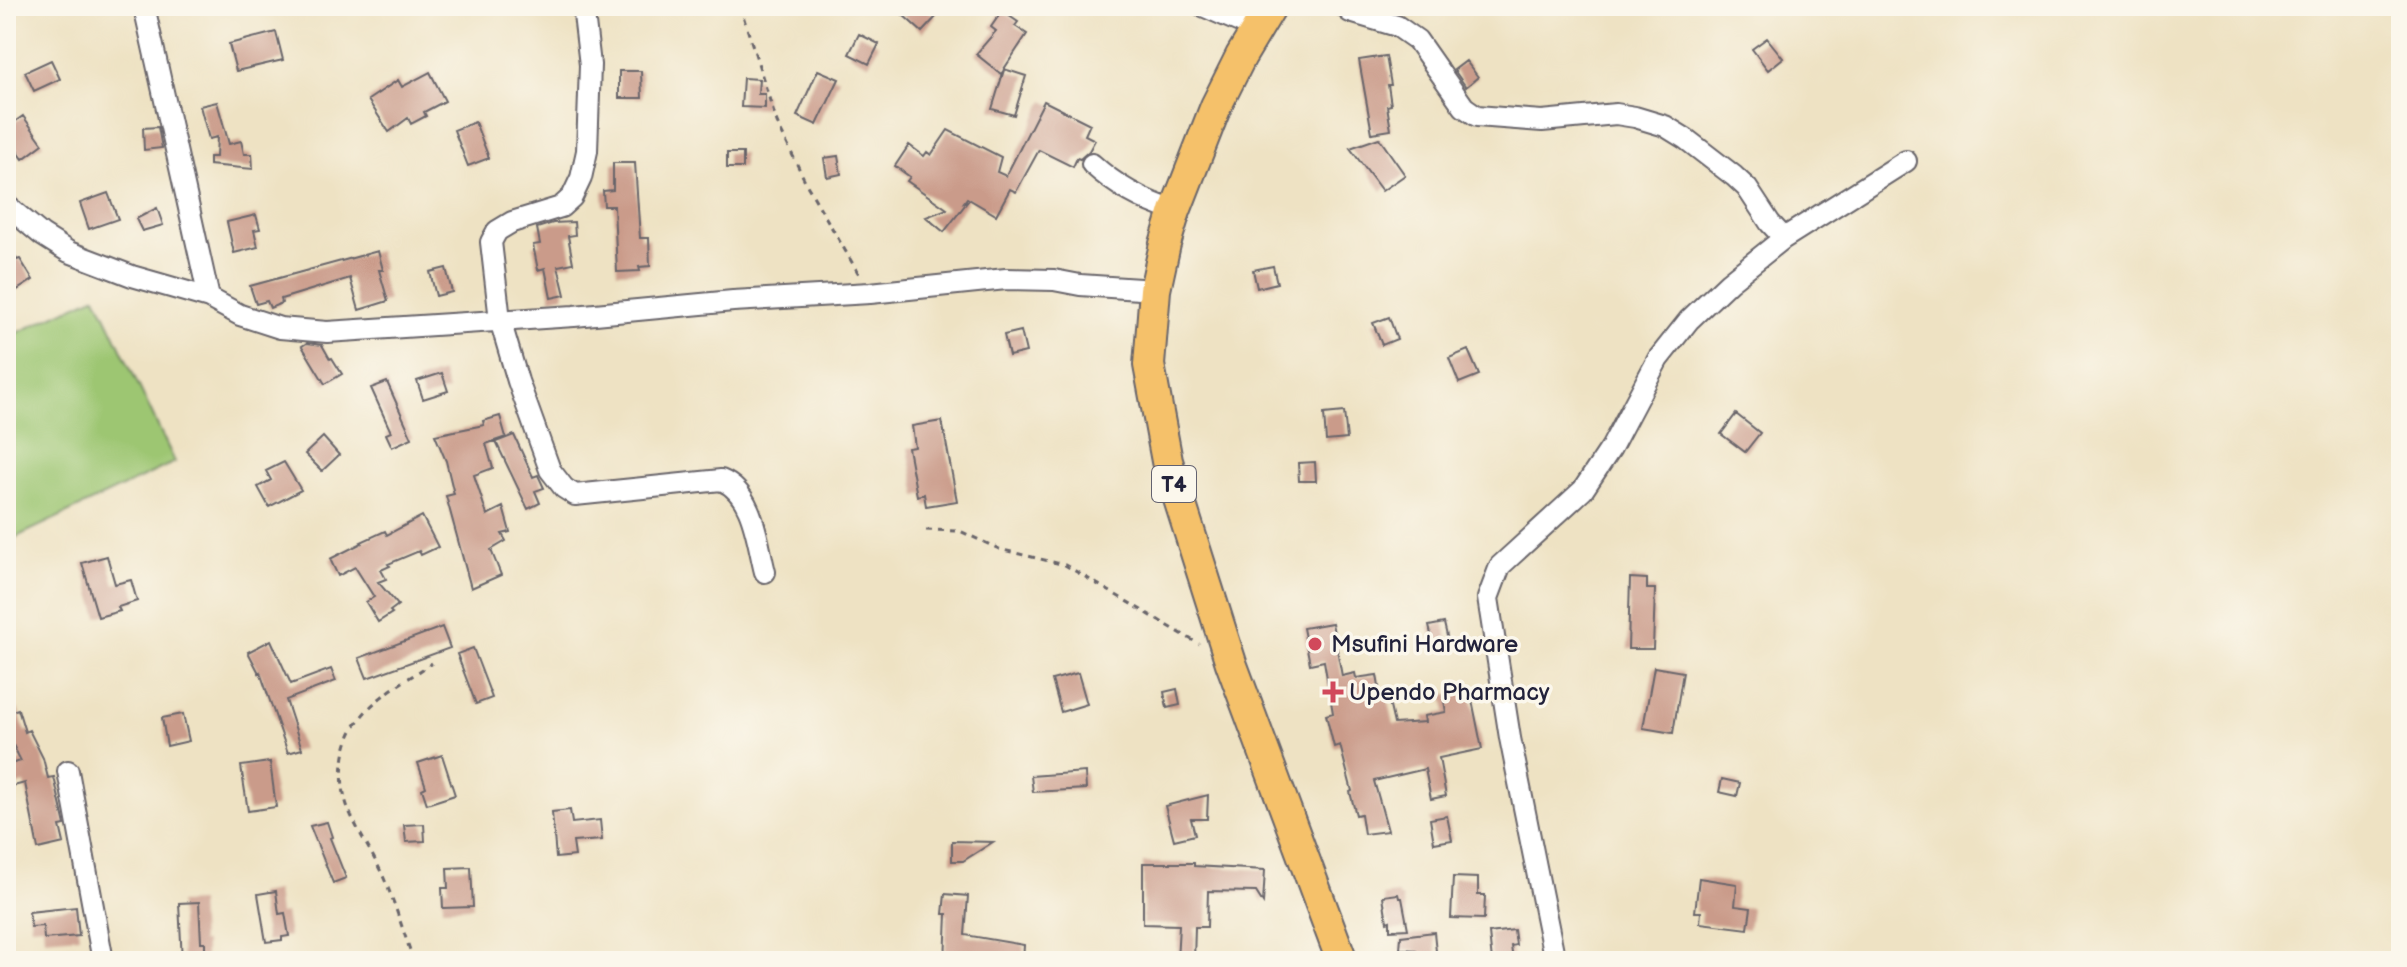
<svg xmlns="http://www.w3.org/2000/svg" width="2407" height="967" viewBox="0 0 2407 967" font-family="'Balsamiq Sans',sans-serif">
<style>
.grass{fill:#9dc672;stroke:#607456;stroke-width:2}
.building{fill:#ca9b8a}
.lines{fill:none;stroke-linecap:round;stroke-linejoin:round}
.minor-casing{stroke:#69656b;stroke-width:24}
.highway-casing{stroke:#69656b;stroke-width:34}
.path{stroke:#69656b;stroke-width:3;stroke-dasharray:6 6;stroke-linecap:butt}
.minor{stroke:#fff;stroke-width:20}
.highway{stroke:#f5c16b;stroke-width:30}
.poi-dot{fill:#d1495b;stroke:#fbf7ec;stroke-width:3}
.labels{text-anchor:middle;stroke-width:7;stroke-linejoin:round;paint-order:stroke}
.shield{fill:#fbf7ec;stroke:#636270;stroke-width:2}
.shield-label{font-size:22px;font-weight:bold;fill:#22223b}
.poi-label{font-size:24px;fill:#22223b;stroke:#fbf7ec;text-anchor:start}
</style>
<rect width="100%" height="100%" fill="#fbf7ec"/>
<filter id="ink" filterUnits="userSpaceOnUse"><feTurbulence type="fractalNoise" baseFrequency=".0125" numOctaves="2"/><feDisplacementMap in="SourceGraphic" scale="16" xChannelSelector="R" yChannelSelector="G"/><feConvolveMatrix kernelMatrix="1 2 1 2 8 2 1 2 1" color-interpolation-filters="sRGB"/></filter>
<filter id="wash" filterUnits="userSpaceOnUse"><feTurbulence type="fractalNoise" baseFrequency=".006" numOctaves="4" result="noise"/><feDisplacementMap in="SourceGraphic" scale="32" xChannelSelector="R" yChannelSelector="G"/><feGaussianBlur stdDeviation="1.8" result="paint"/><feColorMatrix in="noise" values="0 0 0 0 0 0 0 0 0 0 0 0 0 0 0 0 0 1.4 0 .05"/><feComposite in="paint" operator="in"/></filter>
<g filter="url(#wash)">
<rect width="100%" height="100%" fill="#eee2c3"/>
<path class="grass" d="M96,296l79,166 -169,80v-204z"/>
<g id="blocks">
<path class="building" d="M893,6h30l13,11 -14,15z
M1002,11l16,11 -3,4 12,8 -23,35 22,7 -12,39 -22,-6 12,-39 -3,4 -25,-20 20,-23 -5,-4z
M276,32l7,28 -47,11 -7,-27z
M859,34l20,10 -10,20 -20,-10z
M1767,38l16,20 -15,12 -16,-21z
M1386,56l5,29h-3l3,20 -4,1 4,24 -19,3 -13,-73z
M51,60l9,19 -26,12 -9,-19z
M1466,61l12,16 -12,10 -12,-17z
M818,70l21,9 -22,46 -20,-9z
M619,71h22l1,27h-23z
M430,72l15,29 -21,11 2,4 -15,8 -3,-6 -19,14 -21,-32 30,-20 4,7z
M743,78l16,1 -1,15h7v14l-24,-1z
M1044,101l46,23 -5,11 10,5 -6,11 -9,8 -3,-1 -4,9 -34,-17 -23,42 -6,-3 -14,26 -29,-17 -3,4 4,-1 -24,31 -18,-15 21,-8 -40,-28 3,-4 -15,-11 14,-21 15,11 3,-4 4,3 17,-25 53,27 -4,15 9,4z
M217,102l12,42 12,-3 3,13h8l1,15 -44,-4v-8h7l1,-20 -8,2 -9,-33z
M23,116l20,28 -20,15 -17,-24v-7z
M475,122l14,36 -21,8 -14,-36z
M158,127l4,21 -18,2 -1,-22z
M1379,138l26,37 -23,16 -32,-43z
M727,153h16v15h-16z
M838,156l3,18 -14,3 -3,-19z
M613,163h22l5,75h9l1,28 -11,1 1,4 -23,1 -3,-66h-10l-1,-15 10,-1z
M108,193l10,26 -29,10 -9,-26z
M157,208l6,17 -21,6 -6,-12z
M256,215l4,14 -6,1 4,17 -24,6 -7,-31z
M574,222l1,13 -7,1 5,27 -15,3 7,29 -14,3 -6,-30 -7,2 -5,-25 7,-1 -3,-16 16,-5z
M6,240l11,20 3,-1 13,21 -16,10 -11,-18z
M378,251l5,19h-4l9,31 -29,9 -9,-32 -69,21 1,4 -12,5 -3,-7 -11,3 -6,-18z
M1273,266l4,17 -20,5 -4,-18z
M446,268l6,24 -16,4 -6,-24z
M1389,317l8,22 -15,6 -9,-22z
M1021,331l5,21 -17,4 -5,-21z
M307,343l15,2 8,14 2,-1 10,16 -17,10 -23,-38z
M1468,350l11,25 -20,8 -10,-25z
M442,373l6,18 -25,8 -6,-18z
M387,382l25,56 -20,9 -6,-13 5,-2 -20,-44z
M1344,412l3,27 -21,2 -2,-27z
M1736,414l24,19 -15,19 -24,-18z
M500,416l6,21 -20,7 7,24 -19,7 13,40 16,-8 7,25 -8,2 4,7 -15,9 10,25 -30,13 -25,-92 8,-2 -8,-33 -11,-26 49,-10 -1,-4z
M942,421l15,80 -31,5 -2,-12 -7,2 -9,-48 7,-1 -3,-21z
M514,435l19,42 5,-2 6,13 -9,3 5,12 -12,6 -32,-67z
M323,437l16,18 -17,16 -17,-17z
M284,462l17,28 -32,17 -11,-20 13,-7 -5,-9z
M1315,462l1,19h-17l-1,-18z
M422,516l16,31 -17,8 -2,-4 -31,13 2,2 -9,4 5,9 -8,3 20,23 -8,6 2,2 -14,9 -12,-20 8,-5 -19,-30 -17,9 -8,-17 32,-16 -1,-1 24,-11 2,4z
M107,556l8,28 16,-4 6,21 -19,6 2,4 -22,6 -16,-54z
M1630,578l17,1v10h8l-2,60h-25z
M1332,623l10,53 13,-3 1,5 21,-3 4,24 7,-1 6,26 31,-2 -1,-6 22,-4 -3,-17 27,-5 12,59 -43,9 7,38 -15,3 -6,-30 -51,12 14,50 -24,3 -3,-20 -5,1 -6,-23 2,-1 -12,-46 -6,2 -8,-32 7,-2 -9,-52 -14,3 -7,-36z
M1444,623l5,22 -15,2 -5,-21z
M442,627l8,21 -83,30 -8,-20z
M271,640l20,44 40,-15 5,12 -50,19 16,49 -14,4 -28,-81 -1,1 -11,-21z
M473,648l19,50 -16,6 -19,-50z
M1654,667l29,5 -10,61 -30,-5z
M1078,673l9,31 -26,8 -9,-32z
M1177,689l3,16 -13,3 -3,-16z
M18,709l7,23 4,-2 14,28 5,20 6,-1 11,48 -5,1 4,17 -26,6 -13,-66 -19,5v-23l15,-4 -15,-30v-18z
M183,714l6,27 -22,5 -5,-28z
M442,755l13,40 -28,9 -5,-15 4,-2 -8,-24z
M270,762l6,45 -28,4 -7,-45z
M1085,772l1,17 -53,3 -2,-16z
M1722,779l18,4 -3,13 -18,-4z
M1208,795l-1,24h-16l4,16 -21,5 -9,-34z
M570,810l2,13 28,-3 2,20 -29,2 2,14 -19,2 -4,-46z
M1447,816l5,24 -18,3 -4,-24z
M327,822l5,15 -2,1 16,40 -13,5 -23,-57z
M424,824l1,17 -19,1 -2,-17z
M952,841l41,1 -30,19h-11z
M1143,863h51v3l71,4 -2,33 -7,-11 -48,-1 -1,36h-12l-1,34 -17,-1 2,-35 -36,-1z
M471,867l2,40 -30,1 -1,-20h6l-1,-20z
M1453,877l25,1v17h7l-1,24 -33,-1z
M1699,878l38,6 -2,22 16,2 -3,21 -48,-6 1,-11h-6z
M276,891l3,23 6,-1 4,23 -7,1v3l-16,2 -8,-48z
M945,894l23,2 -3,39 59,10 -1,16h-24l-23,-3 -1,3h-30l2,-47h-4z
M1398,894l1,4h3l6,31 -18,1v-9l-3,1 -4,-26z
M199,902l2,40h4v19h-23l-3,-58z
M76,907l3,29 -35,3 -1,-13 -12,1 -2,-15z
M1514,930l2,15 -5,1 2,15h-21l-3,-28z
M1434,932l3,29h-19l-2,-11 -16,-1 1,-13z"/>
</g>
</g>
<g filter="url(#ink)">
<use href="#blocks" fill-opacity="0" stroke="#69656b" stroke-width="2"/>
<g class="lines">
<g class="minor-casing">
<path id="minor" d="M144,6l65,292
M583,6l7,59 -3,86 -6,27 -9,19 -11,10 -49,15 -15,9 -6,11 9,78 18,61 32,89 14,18 11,7 146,-15c33,13 36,62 44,92
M1203,6l53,23
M1344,6l6,6 47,14 20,14 47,67 13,9 65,5 74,-7 19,3 30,9 21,13 48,37 13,12 23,35 14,15
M1092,164c25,23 51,37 83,47
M6,205l36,30 27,17 63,24 77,22 31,17 40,13 47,4 247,-16 159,-15 137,-8 136,-14 48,1 26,5 75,5
M68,771l35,190
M1555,961l-45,-223 -22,-140 12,-32 83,-76 28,-42 47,-89 31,-39 40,-38 55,-44 122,-77"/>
</g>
<g class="highway-casing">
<path id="highway" d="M1271,6l-30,50 -25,50 -41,105 -10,33 -10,46 -6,75 18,96 64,202 111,298"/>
</g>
<path class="path" d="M740,6l37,117 31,64 52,89
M926,530l34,1 39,18 66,16 134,79
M414,961c-11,-29 -19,-59 -32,-87 -10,-22 -25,-43 -34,-66 -10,-26 -7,-66 11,-88 17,-24 48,-40 73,-57"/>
<use href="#minor" class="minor"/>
<use href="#highway" class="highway"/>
</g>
</g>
<g class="poi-dot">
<circle cx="1315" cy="644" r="8"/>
<path d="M1329 680h8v8h8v8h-8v8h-8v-8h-8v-8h8z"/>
</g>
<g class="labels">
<rect class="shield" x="1152" y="466" width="44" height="36" rx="6"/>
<g class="shield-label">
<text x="1174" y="492">T4</text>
</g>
<g class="poi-label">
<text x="1331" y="652">Msufini Hardware</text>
<text x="1349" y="700">Upendo Pharmacy</text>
</g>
</g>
<rect width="2407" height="967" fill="none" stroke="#fbf7ec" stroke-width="32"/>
</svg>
